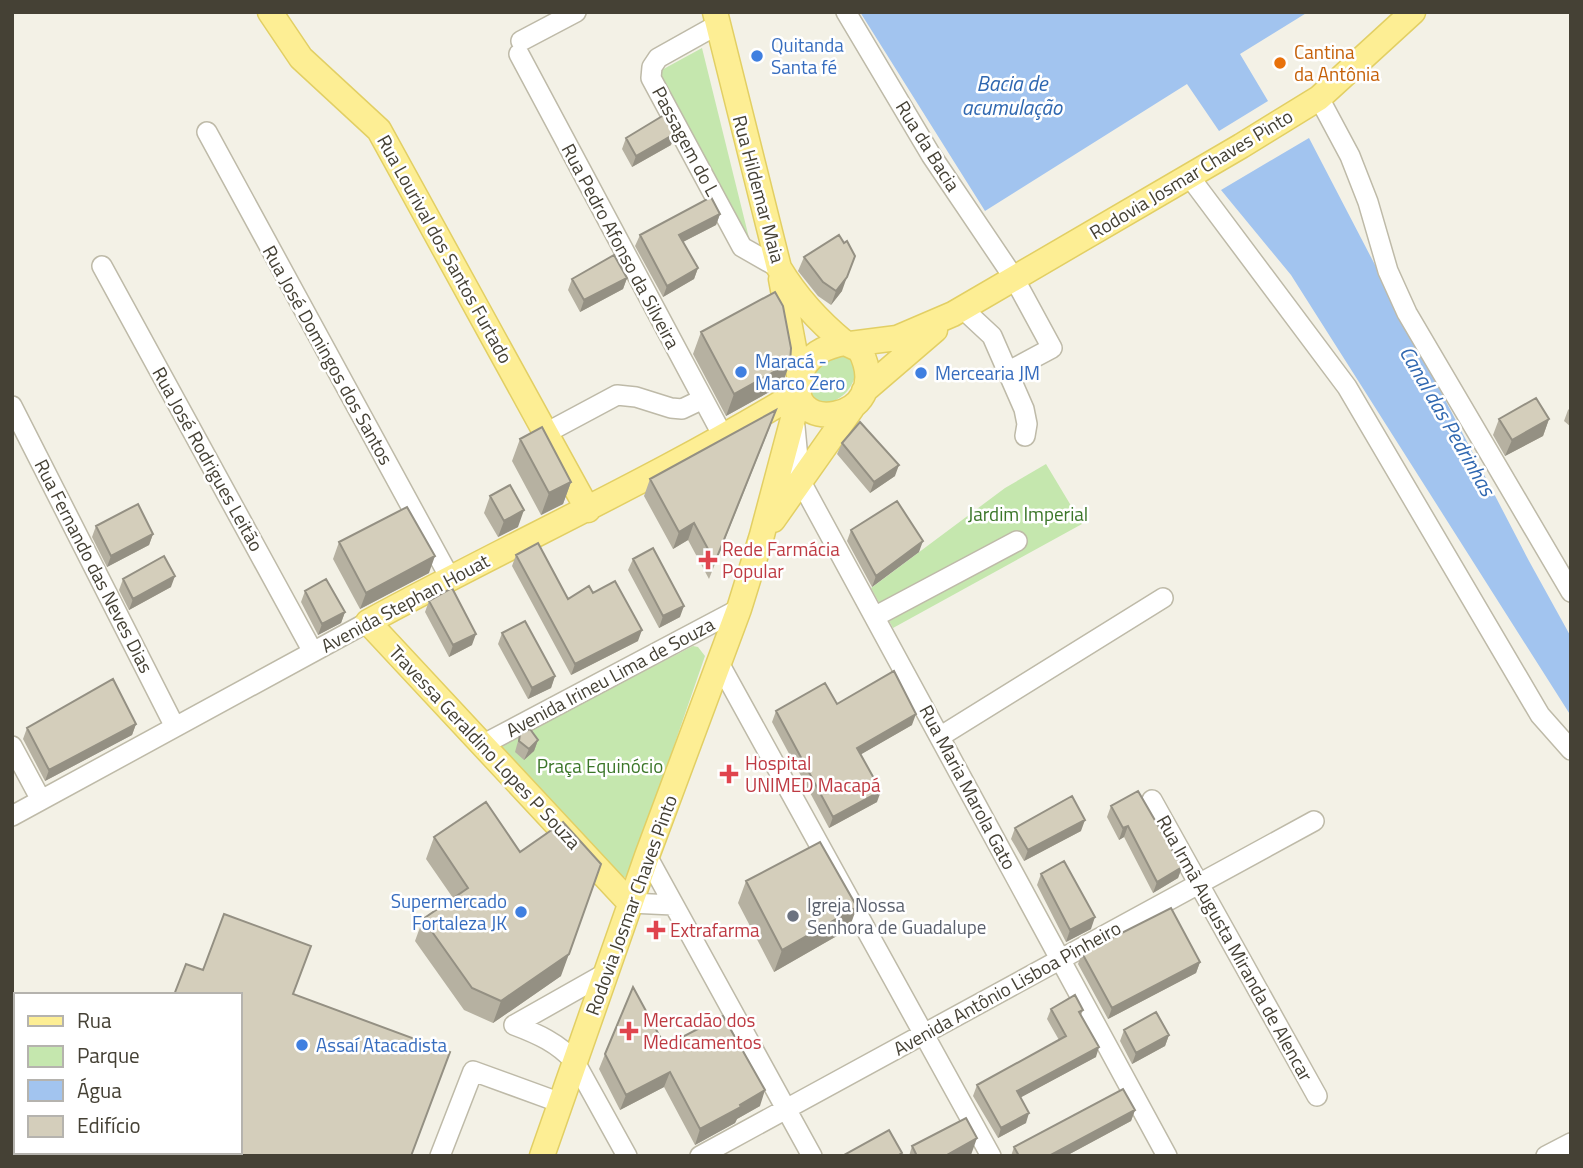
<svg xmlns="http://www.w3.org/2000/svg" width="1583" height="1168" viewBox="0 0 1583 1168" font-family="'Titillium Web',sans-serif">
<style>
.green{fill:#c5e7ae}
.water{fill:#a2c4ef}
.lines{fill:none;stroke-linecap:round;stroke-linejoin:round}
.minor-casing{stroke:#bebaa8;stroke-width:22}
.major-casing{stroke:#e2cf64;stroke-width:27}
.minor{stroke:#fff;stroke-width:19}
.major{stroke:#fdee94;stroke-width:24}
.wall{fill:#b6b1a1}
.shaded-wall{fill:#949083}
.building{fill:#d4cebb;stroke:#949083;stroke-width:2}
.shop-dot{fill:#3f7fe0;stroke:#fff;stroke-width:2.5}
.food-dot{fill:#e8710a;stroke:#fff;stroke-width:2.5}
.health-dot{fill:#e0444e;stroke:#fff;stroke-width:2.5}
.worship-dot{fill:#6b7280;stroke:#fff;stroke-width:2.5}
.labels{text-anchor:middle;stroke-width:5;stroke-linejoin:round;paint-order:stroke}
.shop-label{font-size:19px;fill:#366cbe;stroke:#fff;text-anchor:start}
.food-label{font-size:19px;fill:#c56008;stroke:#fff;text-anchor:start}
.street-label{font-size:19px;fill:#454135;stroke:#fff}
.park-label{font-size:19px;fill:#3b7629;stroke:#fff}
.health-label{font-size:19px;fill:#be3a42;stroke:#fff;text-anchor:start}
.worship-label{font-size:19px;fill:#5b616d;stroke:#fff;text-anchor:start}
.water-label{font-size:21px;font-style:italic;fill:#2f67b0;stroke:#fff}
</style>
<rect width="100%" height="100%" fill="#f3f1e6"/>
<path class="green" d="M702,48l50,202 -94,-178z
M848,353l10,17c-9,24 -14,27 -37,37l-12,-13c1,-30 14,-32 39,-41z
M1046,464l36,60 -189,104 -22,-40 134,-100z
M693,646l5,1 7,9 -76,220 -11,3 -118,-132 4,-4z"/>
<path class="water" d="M860,12h448l-68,42 28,47 -49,30 -32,-47 -202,127z
M1309,138l220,423 42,76v79l-280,-441 -70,-85z"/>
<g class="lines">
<g class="minor-casing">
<path id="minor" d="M846,12l85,143 83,123 38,70 -43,23
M717,25l-59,33 -6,9 -1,11 91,169 37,21
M521,41l55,-29
M519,54l205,384
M1319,98l31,58 18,46 20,69 19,42 164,279
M207,132l243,446
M1189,176l158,211 193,328 31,35
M102,266l211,386
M963,309l29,27 32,73 3,15 -2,12
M12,406l163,321
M795,427l5,53 367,676
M546,433l71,-38 19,2 35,11 11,1 21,-10
M876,616l141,-75
M719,663l272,493
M941,736l222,-138
M482,745l257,-136
M12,746l29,54
M1152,800l165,296
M12,816l356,-194
M647,856l165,300
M630,903l43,2
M514,1025c24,9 44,18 61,37l52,94
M514,1025l92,-52
M440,1156l33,-85 88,32
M700,1156l614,-335
M1546,1156l25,-13"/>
</g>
<g class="major-casing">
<path id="major" d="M270,12l31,46 78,72 209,380
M715,12l64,256c18,30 39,53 66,75
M781,279l19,101
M845,343l15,7c38,75 -85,88 -58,21 8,-18 25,-25 43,-28z
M850,344l47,-6 56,-24 288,-168 78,-48 94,-86
M864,391l71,-61
M773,520l79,-112
M630,903l-262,-281c143,-78 292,-145 431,-230
M542,1156l105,-300 92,-247 23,-74 33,-124 5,-12"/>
</g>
<use href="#minor" class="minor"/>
<use href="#major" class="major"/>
</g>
<path class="wall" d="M626,138l45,7 -39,22 -10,-18z
M720,214l-4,11 -33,17 15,26 -4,11 -31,18 -28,-51 5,-11z
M804,257l38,34 -11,14 -13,-9 -20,-25z
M627,278l-4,11 -43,23 -12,-22 4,-11z
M701,332l81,53 -56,31 -33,-62z
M1571,407v20l-7,-6 4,-11z
M776,410l-6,17 -61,152 -21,-39 -15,9 -29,-53 6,-17z
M1499,419h50l-6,17 -38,20 -12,-21z
M520,439l51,43 -8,22 -22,11 -29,-54z
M842,443l53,33 -25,17 -33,-39z
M490,496l28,31 -20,10 -14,-24z
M96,526l57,8 -4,11 -42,22 -15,-30z
M851,530l68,22 -47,35 -25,-46z
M339,542l90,31 -69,36 -27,-50z
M516,555l52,44 25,-6 45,48 -67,34 -59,-109z
M633,559l47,58 -21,11 -31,-58z
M123,579l48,8 -42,23 -10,-20z
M305,591l40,21 -4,11 -23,12 -17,-33z
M429,601l43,44 -23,12 -24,-45z
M502,633l53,43 -4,12 -23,11 -30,-55z
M837,704l75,21 -51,29 16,48 -48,26 -57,-106 4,-11z
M136,724l-4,11 -87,46 -22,-42 4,-11z
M520,734l18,6 -4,11 -10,9 -9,-8z
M1111,806l71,61 -4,11 -25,15 -29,-56 -5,3 -12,-23z
M1015,828l66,3 -57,30 -13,-22z
M434,837l127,139 -68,47 -29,-13 -49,-69 8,-22 30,-21 -27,-39z
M1041,874l50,55 -25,13 -29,-57z
M746,881l103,48 -75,43 -36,-69z
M1082,953l118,9 -4,11 -88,46 -30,-55z
M203,970l90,24 118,162h-265l-2,-4h96z
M1051,1009l32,1 -2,5 15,42 -75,40 5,26 -28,15 -25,-42 4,-11 82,-45 -12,-21z
M1124,1030l45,5 -4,11 -33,18 -12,-23z
M665,1046l95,60 -23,13 -2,4 -40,22 -31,-58 -44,23 -21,-41 6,-15z
M1135,1110l-4,11 -65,35h-55l3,-9z
M912,1146l59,9 -62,1z"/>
<path class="shaded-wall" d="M676,133l-5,12 -39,22 4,-11z
M720,214l-4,11 -41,21 4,-11z
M698,268l-4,11 -31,18 4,-11z
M847,277l-5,14 -11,14 5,-14z
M627,278l-4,11 -43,23 4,-12z
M790,363l-8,22 -56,31 8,-22z
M1549,419l-6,17 -38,20 7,-16z
M899,465l-4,11 -25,17 4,-11z
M571,482l-8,22 -22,11 8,-22z
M524,510l-6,17 -20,10 6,-16z
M694,523l-6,17 -15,9 6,-17z
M153,534l-4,11 -42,22 4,-11z
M923,541l-4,11 -47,35 4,-11z
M435,556l-6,17 -69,36 6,-16z
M175,576l-4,11 -42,23 4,-11z
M684,606l-4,11 -21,11 4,-12z
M345,612l-4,11 -23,12 4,-11z
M642,630l-4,11 -67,34 4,-11z
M476,634l-4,11 -23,12 4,-12z
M555,676l-4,12 -23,11 4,-11z
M916,714l-4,11 -59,34 4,-11z
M136,724l-4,11 -87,46 4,-11z
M538,740l-4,11 -10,9 5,-11z
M881,791l-4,11 -48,26 4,-11z
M1085,820l-4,11 -57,30 4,-11z
M1128,826l-4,11 -5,3 4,-12z
M1182,867l-4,11 -25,15 4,-11z
M857,907l-8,22 -75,43 8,-22z
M1095,917l-4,12 -25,13 4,-12z
M569,954l-8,22 -68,47 8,-22z
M1200,962l-4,11 -88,46 4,-11z
M1169,1035l-4,11 -33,18 4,-11z
M1099,1047l-3,10 -82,44 3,-10z
M670,1072l-6,15 -44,23 6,-15z
M765,1090l-5,16 -23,13 -2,4 -40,22 5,-16z
M1135,1110l-4,11 -65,35h-17z
M1029,1113l-3,10 -28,15 3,-10z
M977,1138l-6,17 -1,1h-25z"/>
<path class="building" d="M664,115l12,18 -40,23 -10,-18z
M711,197l9,17 -41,21 19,33 -31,18 -27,-51z
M839,235l5,8 3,-2 8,15 -8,21 -11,14 -13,-9 -19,-25z
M614,255l13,23 -43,22 -12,-21z
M775,292l8,14 8,42 -1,15 -56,31 -33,-62z
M1536,398l13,21 -37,21 -13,-21z
M776,410l-61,152 -21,-39 -15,9 -29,-53z
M860,422l39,43 -25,17 -32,-39z
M542,427l29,55 -22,11 -29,-54z
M510,485l14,25 -20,11 -14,-25z
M897,501l26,40 -47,35 -25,-46z
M138,504l15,30 -42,22 -15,-30z
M407,507l28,49 -69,37 -27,-51z
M538,543l30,56 21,-13 4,7 22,-12 27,49 -67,34 -59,-109z
M653,548l31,58 -21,10 -30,-57z
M164,556l11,20 -42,23 -10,-20z
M326,579l19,33 -23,12 -17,-33z
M452,588l24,46 -23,11 -24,-44z
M525,621l30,55 -23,12 -30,-55z
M894,671l22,43 -59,34 24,43 -48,26 -57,-106 49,-28 12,21z
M113,679l23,45 -87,46 -22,-42z
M530,729l8,11 -9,9 -10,-8 1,-7z
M1138,791l44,76 -25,15 -29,-56 -5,2 -12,-22z
M1072,796l13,24 -57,30 -13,-22z
M486,802l34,50 43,-30 38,42 -32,90 -68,47 -29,-13 -49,-69 45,-31 -34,-51z
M820,842l37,65 -75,43 -36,-69z
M1064,861l31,56 -25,13 -29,-56z
M1171,908l29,54 -88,46 -30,-55z
M224,914l87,32 -18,48 157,58 -39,104h-245l-2,-4h76v-157h-66l12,-31 17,6z
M633,987l32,59 58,-30 42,74 -25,15 1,2 -41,22 -30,-57 -44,23 -21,-41z
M1075,995l8,15 -4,2 20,35 -82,44 12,22 -28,15 -24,-43 89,-49 -15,-27z
M1156,1012l13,23 -33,18 -12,-23z
M1123,1089l12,21 -86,46h-30l-5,-9z
M966,1118l11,20 -32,18h-28l-5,-10z
M889,1130l13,23 -5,3h-55z"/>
<g class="shop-dot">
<circle cx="757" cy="56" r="7"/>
<circle cx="741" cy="372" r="7"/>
<circle cx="921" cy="373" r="7"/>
<circle cx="521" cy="912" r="7"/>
<circle cx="302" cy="1045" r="7"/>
</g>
<circle class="food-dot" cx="1280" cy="63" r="7"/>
<g class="health-dot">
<path d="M704.5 549.5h7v7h7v7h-7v7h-7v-7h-7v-7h7z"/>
<path d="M725.5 763.5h7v7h7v7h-7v7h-7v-7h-7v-7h7z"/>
<path d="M652.5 919.5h7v7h7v7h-7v7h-7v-7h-7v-7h7z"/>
<path d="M625.5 1020.5h7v7h7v7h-7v7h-7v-7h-7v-7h7z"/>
</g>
<circle class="worship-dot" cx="793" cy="916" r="7"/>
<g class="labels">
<g class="shop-label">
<text x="771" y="52">Quitanda<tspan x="771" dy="22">Santa fé</tspan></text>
<text x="755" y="368">Maracá -<tspan x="755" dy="22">Marco Zero</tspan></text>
<text x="935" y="380">Mercearia JM</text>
<text x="507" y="908" text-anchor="end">Supermercado<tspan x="507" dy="22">Fortaleza JK</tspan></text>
<text x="316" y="1052">Assaí Atacadista</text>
</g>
<g class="food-label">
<text x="1294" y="59">Cantina<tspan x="1294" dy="22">da Antônia</tspan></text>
</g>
<g class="street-label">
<text transform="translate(686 141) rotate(62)" y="7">Passagem do L</text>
<text transform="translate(928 146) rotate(58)" y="7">Rua da Bacia</text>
<text transform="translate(1191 174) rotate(-31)" y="7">Rodovia Josmar Chaves Pinto</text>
<text transform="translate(759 189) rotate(75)" y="7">Rua Hildemar Maia</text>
<text transform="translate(621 246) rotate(62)" y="7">Rua Pedro Afonso da Silveira</text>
<text transform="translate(445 249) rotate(61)" y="7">Rua Lourival dos Santos Furtado</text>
<text transform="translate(328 355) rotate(61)" y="7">Rua José Domingos dos Santos</text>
<text transform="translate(208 459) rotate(61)" y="7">Rua José Rodrigues Leitão</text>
<text transform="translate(94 566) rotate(63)" y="7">Rua Fernando das Neves Dias</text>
<text transform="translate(405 603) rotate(-28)" y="7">Avenida Stephan Houat</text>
<text transform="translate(610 677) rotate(-28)" y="7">Avenida Irineu Lima de Souza</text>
<text transform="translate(485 747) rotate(47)" y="7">Travessa Geraldino Lopes P Souza</text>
<text transform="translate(968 787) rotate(62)" y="7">Rua Maria Marola Gato</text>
<text transform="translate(631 905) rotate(-70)" y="7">Rodovia Josmar Chaves Pinto</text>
<text transform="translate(1235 948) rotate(61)" y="7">Rua Irmã Augusta Miranda de Alencar</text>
<text transform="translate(1007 988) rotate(-29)" y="7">Avenida Antônio Lisboa Pinheiro</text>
</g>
<g class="park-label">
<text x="1028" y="521">Jardim Imperial</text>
<text x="600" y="773">Praça Equinócio</text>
</g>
<g class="health-label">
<text x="722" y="556">Rede Farmácia<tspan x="722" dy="22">Popular</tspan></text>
<text x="745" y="770">Hospital<tspan x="745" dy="22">UNIMED Macapá</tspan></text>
<text x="670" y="937">Extrafarma</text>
<text x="643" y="1027">Mercadão dos<tspan x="643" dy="22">Medicamentos</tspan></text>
</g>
<g class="worship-label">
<text x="807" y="912">Igreja Nossa<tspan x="807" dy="22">Senhora de Guadalupe</tspan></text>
</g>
<g class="water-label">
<text x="1012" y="91">Bacia de<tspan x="1012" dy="24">acumulação</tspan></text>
<text transform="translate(1447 421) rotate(60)" y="7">Canal das Pedrinhas</text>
</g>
</g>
<rect width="1583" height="1168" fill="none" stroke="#454135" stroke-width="28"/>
<rect x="14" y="993" width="228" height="161" fill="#ffffff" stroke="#b5b3ae" stroke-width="2"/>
<rect x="28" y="1016" width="35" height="10" fill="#fdee94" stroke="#b5b3ae" stroke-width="2"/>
<text x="77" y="1028" font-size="21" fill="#454135">Rua</text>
<rect x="28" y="1046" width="35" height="21" fill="#c5e7ae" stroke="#b5b3ae" stroke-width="2"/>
<text x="77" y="1063" font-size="21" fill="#454135">Parque</text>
<rect x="28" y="1080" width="35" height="21" fill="#a2c4ef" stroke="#b5b3ae" stroke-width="2"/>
<text x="77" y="1098" font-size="21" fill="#454135">Água</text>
<rect x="28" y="1116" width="35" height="21" fill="#d4cebb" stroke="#b5b3ae" stroke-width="2"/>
<text x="77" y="1133" font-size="21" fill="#454135">Edifício</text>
</svg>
